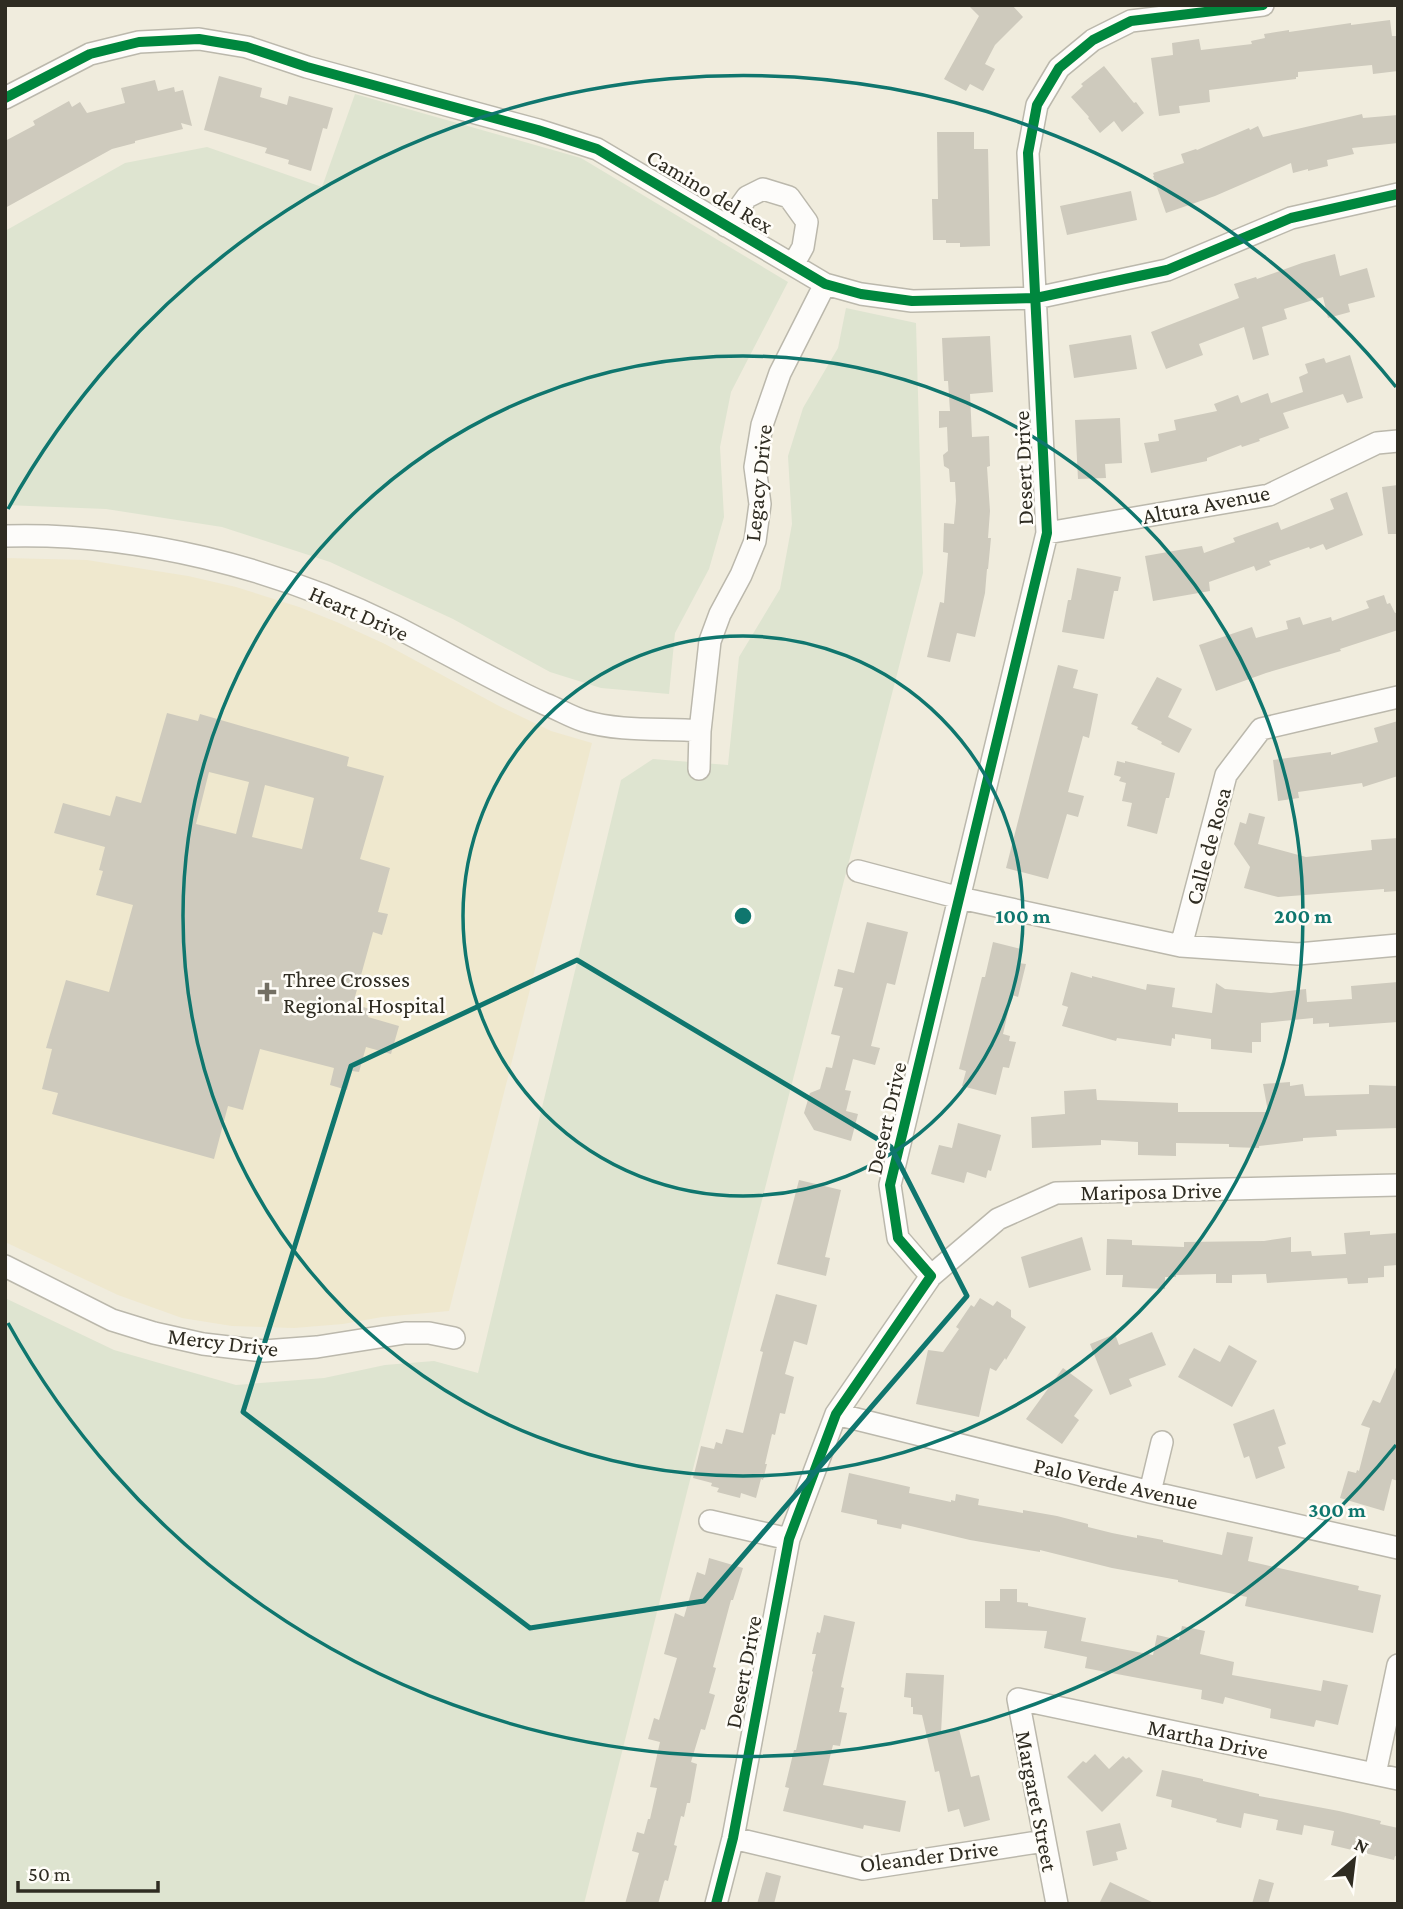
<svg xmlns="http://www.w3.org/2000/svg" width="1403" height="1909" viewBox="0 0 1403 1909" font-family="'Crimson Pro',serif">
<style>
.built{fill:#efe8ce}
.green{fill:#dee4d0}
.building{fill:#cecabd;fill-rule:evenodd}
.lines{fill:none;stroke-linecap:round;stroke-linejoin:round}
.street-casing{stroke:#bbb8ac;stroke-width:24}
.street{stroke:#fdfcfa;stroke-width:21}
.cycleway-casing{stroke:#fffdf8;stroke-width:15}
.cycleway{stroke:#00873e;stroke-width:10}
.marked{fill:none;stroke:#0f766e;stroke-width:5;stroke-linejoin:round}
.ring{fill:none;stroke:#0f766e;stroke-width:3.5}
.poi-dot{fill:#736f63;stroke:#fffdf8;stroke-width:2.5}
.labels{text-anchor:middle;stroke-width:5;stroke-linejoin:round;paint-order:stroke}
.street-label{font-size:23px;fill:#2f2c22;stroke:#fffdf8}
.poi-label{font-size:23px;fill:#2f2c22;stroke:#fffdf8;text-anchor:start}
.centre{fill:#0f766e;stroke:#fffdf8;stroke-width:3.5}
.ring-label{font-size:21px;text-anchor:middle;font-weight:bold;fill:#0f766e;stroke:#fffdf8;stroke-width:5;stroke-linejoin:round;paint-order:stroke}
</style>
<rect width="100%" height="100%" fill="#f0ecdd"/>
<path class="built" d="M5,558l82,2 101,16 48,11 63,20 40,16 46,21 114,62 52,25 41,12 -143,568 -67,6 -39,7 -49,4 -62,-2 -50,-8 -64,-23 -113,-53z"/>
<path class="green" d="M355,94l226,64 207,124 -57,110 -11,55 4,70 -15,52 -34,64 -6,61 -68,-6 -51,-16 -97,-53 -123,-57 -108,-35 -116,-18 -101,-4v-274l120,-68 82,-16 115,40z
M846,308l70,15 7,250 -236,919 -103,412h-579v-606l109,52 122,35 88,-7 61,-13 49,-4 44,12 143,-593 32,-21 75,6 11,-108 41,-68 12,-65 -4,-68 15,-48 35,-60z"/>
<path class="building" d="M968,5h44l11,12 -28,28 -10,19 10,5 -12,22 -13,-7 -4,7 -22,-12 35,-63z
M1390,20l2,16h6v35l-25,3 -1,-9 -74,7v5h-2v2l-87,11 1,12 -31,4 1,7 -21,3 -8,-58 22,-3 -1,-12 27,-4 2,11 51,-6 -1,-3 14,-3 -1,-4 25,-4v2l62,-9v2z
M1104,66l30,37 2,-1 8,11 -22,19 -8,-11 -14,12 -12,-15 1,-1 -18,-20 12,-11 -2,-2z
M219,76l43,12 -2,9 27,8 2,-9 44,12 -6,21 -4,-1 -12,43 -23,-7 1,-4 -24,-7 2,-5 -63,-18z
M155,80l3,11 16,-4 1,5 8,-2 9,36 -11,-3 2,6 -48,12v2l-23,6 -107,59v-67l30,-16 -2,-4 36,-20 3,6 8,-5 7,11 38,-10 -4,-15z
M1362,114l1,4 35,-3v28l-46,5 2,6 -27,6 1,6 -20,5v-2l-15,4 -2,-10 -76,33 -49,17 -13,-37h1l-1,-3 31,-10 -3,-9 15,-5 1,1 52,-22 1,2 8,-4 5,11z
M937,132h37v17h14l2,97 -30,1v-4h-14v-3h-13l-1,-41h6z
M1131,191l6,29 -70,15 -7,-29z
M1335,254l5,22 27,-8 8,29 -27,7 2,8 -22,6 -5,-21 -39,12 3,10 -25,8 7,28 -16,5 -9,-33 -45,17 4,11 -37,14 -15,-37 88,-34 -5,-14 22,-7 1,2 45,-16z
M1131,335l6,34 -63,9 -5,-33z
M990,336l3,56 -23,2 2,43 17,-1 1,30 -3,1 3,44 -2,27h3l-3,31h-1l-2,24 -10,44 -18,-4 -7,29 -23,-5 13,-55 4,1 4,-50 -5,-1 1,-29 10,1 2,-23 -1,-19h-5l-1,-13 -5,-3 -1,-11 5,-4 -1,-24 -8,1v-17h11l-2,-30h-4l-2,-43z
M1350,355l13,43 -16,5 -4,-9 -60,19 6,15 -30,11 1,2 -18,6 -1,-2 -34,13v3l-56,12 -7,-30 15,-2 -1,-7 18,-4 -2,-10 43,-9 -3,-7 24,-9 3,8 27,-10 3,10 32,-11 -4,-15 9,-4 -3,-9 19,-6 2,5z
M1120,418l2,45 -17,1 1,14 -28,1 -3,-59z
M1398,485v49h-10l-6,-47z
M1347,492l16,43 -37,15 -3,-6 -13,5 -1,-2 -40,14 2,4 -15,6 -2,-5 -45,16 1,9 -57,10 -8,-45 57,-10 2,7 31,-11 -2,-4 45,-16 3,8 53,-21 -4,-10z
M1077,568l44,9 -3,14h-4l-10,48 -42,-7 6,-32h3z
M1384,595l3,9 3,-1 5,10 3,-1v18l-58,19 1,2 -75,22 -50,18 -17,-46 53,-18 4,11 32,-9 -2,-8 14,-4 3,8 28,-8 1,4 37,-13 -3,-7z
M1058,665l20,5 -5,18 25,6 -9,44 -6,-2 -15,56 16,4 -6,21 -11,-3 -19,65 -42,-11z
M1157,677l25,12 -14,28 24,12 -13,24 -18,-9 1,-2 -25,-13 1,-2 -7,-3z
M167,713l31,8 2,-7 149,43 -2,9 37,10 -24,83 30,9 -12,44 10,2 -6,21 -9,-3 -20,72 17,5 -2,8 31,9 -8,28 -25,-7 -7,25 -7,-1 -5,19 -17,-5 4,-17 -74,-19 -17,61 -15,-4 -14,53 -162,-45 6,-21 -16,-4 10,-40 -6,-1 20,-68 43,12 24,-87 -37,-10 7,-24 -4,-1 6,-23 -51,-14 9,-30 47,13 6,-20 25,7zM209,772l40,10 -13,52 -40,-10zM265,785l49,13 -12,51 -50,-12z
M1398,721v55l-35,11 -1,-4 -64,9 1,6 -21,3 -5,-41 58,-8v3l47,-13 -4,-14z
M1117,761l8,2v-2l50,12 -6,25h-3l-9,36 -30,-8 5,-23 -10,-2 4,-18 -7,-2 2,-4 -7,-2z
M1249,813l16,4 -7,27 48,13 66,-7 -1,-10 27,-2v53l-14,1v-3l-106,8 -34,-9 6,-21 -16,-23 6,-22 6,2z
M867,922l41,10 -13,53 -8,-2 -16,63 9,2 -5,17 -22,-6 -8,31 6,1 -5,20 12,3 -7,27 -37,-11 -10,-17 6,-20 10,-4 6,-22 6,1 8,-32 -9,-2 12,-46 -9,-2 4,-17 16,4z
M993,942l28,7 -3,14 8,1 -8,33 -6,-2 -9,39 7,2 -1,5 7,1 -7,26 -6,-1 -7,28 -34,-9 4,-15 -7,-2 23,-92h3z
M1071,972l21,6v-2l54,14 1,-6 28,4 -3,19 40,6 4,-30 9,6 46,4 35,-4 1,13 45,-3 -1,-13 47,-4v40l-69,5v-4l-16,1v-6l-52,5v19h-9v11l-41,-4v-10l-36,-5v5l-3,-1 -1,8 -54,-8 -1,3 -54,-15 6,-19 -6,-2z
M1290,1082v4l13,-2 2,12 64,-2v-9l29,1v42l-62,2 1,6 -34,2v3l-44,5v2l-30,-1v-3l-53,-1v13l-38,-1v-13l-37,-2v5l-69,3 -1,-31 34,-3 -1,-23 32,-2 1,11 81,3v9h90l-5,-28z
M958,1123l43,12 -10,36 -3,-1 -2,8 -19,-6 -3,11 -33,-9 8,-29 13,3z
M799,1180l42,10 -16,67 5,1 -4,18 -49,-12z
M1370,1231v4l28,-2v32l-14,1v11l-16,1v5l-20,1 -1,-6 -80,5 -1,-9 -34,1v8h-16v-9l-40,1v2h-11v12l-43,-2 1,-12h-17l1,-36 25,1v5l52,2v-5l80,-1 27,-4v15l20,-1 1,5 34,-2 -2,-21z
M1082,1237l9,33 -62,18 -8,-31z
M776,1294l41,11 -10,40 -13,-4 -9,33 9,3 -9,37 -5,-1 -5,22 -3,-1 -7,30h2l-4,16 -2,-1 -5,19 -15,-5 -1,5 -23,-6 2,-4 -8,-2 1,-3 -19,-5 8,-32 13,3 2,-7 6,2 4,-15 17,4 20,-81 -3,-1z
M980,1298l13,8 4,-5 14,9v7l15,10 -20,33 -1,-2 -9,13 -6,-3 -11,49 -63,-13 12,-54 15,2 16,-23 -3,-2 15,-22 3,2z
M1152,1332l14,33 -37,14 3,7 -22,9 -20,-51 25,-10 4,11z
M1229,1345l28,16 -25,46 -54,-30 16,-29 26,14z
M1398,1363v118l-6,-2 -8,32 -44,-13 8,-27 8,2 1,-3 2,1 11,-43 -9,-3 12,-25 7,3z
M1063,1368l30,22 -19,26 5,4 -17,24 -36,-25z
M1274,1409l12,35 -8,3 7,21 -29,11 -7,-23 -5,2 -11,-34z
M849,1473l61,14 -1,6 42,9v-2l4,1 1,-7 23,5 -1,6 45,8v-3l34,6 31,8v3l24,6 25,5v-3l26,5v2l59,13 5,-23 26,5 -5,24 111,25 -1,4 23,5 -8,38 -128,-27 2,-9 -69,-15v-2l-66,-12 -72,-18v2l-70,-12 -68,-16 -1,5 -24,-5v-4l-36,-8z
M709,1558l34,10 -10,32h-2l-18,67 3,1 -7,25 6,2 -10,35 -4,-1 -10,33 6,2 -7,39h-3l-3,14 -3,-1 -7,29 3,1 -9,35 -3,-1 -1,2 -6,22h-33l14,-51 -7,-2 5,-19 7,2 4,-15h2l7,-31 -7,-1 10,-45 -12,-3 6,-21 5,2 18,-62 -13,-4 11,-41 9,4 13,-45 8,3z
M1000,1589h17v13l11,1v3l58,12 -5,23 72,14 4,-20 22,5 3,-14 23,5 -5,23 34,8 -2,13 89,16 2,-11 25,5 -10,40 -22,-5 -2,7 -44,-9 1,-9 -46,-12 -2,7 -22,-5 1,-9 -117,-22 2,-11 -43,-9 3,-17 -62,-3v-27h15z
M824,1615l31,7 -14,65 3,1 -5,24 8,1 -7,33 -7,-1 -10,40 83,16 -6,31 -36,-7 -1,4 -80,-18 6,-23 -4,-1 9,-37h2l17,-78 -1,-1 4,-17h-4l5,-22 3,1z
M906,1673l38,2 -3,58 18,-4 12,48 8,-2 11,45 -26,7 -5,-18 -11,3 -9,-41 -4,1 -13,-57 -9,-1v-7h-2v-9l-7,-1z
M1095,1754l14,15 14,-13 3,3 3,-2 14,14 -41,41 -35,-35 16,-16 3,2z
M1162,1770l41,9v2l56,13v2l80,15 42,10 -1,3 18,4v29l-3,-1 -1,4 -63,-15 3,-14 -30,-6 -2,10 -26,-5 2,-10 -34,-7 -3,15 -25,-6 1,-3 -46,-12 1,-7 -16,-4z
M1120,1823l7,26 -11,3 2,8 -25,6 -7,-35z
M766,1872l15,4 -7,28h-17z
M1259,1879l15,4 -6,21h-16z
M1110,1882l46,22h-57z"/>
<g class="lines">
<g class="street-casing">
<path id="street" d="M5,98l85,-44 49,-12 60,-3 48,8 60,20 231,63 59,19 228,135 36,10 51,7 124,-3 131,-28 124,-52 107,-24
M726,226l21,-29 16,-8 26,8 18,25 -4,25 -10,18
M1047,533l222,-38 108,-52 21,-2
M5,536c131,-4 272,32 389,90 51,26 100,55 151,78 13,5 26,13 39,17 37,11 78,7 116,10
M699,769l1,-38 10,-90 10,-27 21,-39 14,-34 5,-37 -5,-37 7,-42 18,-52 45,-89
M858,871l102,27 221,48 117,8 100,-9
M1181,946l45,-171 35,-46 137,-32
M5,1266l107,54 42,13 49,11 61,7 53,-4 88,-14h24l25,5
M931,1276l67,-57 58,-26 342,-8
M836,1414l314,78 248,56
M1150,1492l12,-50
M710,1521l79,18
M1375,1774l23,-109
M733,1838l130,31 181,-28
M716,1904l17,-66 56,-299 47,-125 95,-138 -33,-38 -8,-53 157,-652 -19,-380 9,-48 22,-37 34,-28 38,-19 132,-16
M1057,1904l-39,-205 380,80"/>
</g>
<use href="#street" class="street"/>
<g class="cycleway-casing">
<path id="cycleway" d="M5,98l85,-44 49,-12 60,-3 48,8 60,20 231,63 59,19 228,135 36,10 51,7 124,-3 131,-28 124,-52 107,-24
M716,1904l17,-66 56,-299 47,-125 95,-138 -33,-38 -8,-53 157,-652 -19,-380 9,-48 22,-37 34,-28 38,-19 132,-16"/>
</g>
<use href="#cycleway" class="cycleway"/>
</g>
<path class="marked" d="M577,960l314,187 76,149 -263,305 -174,27 -287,-216 108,-346z"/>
<g class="ring">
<circle cx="743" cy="916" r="280"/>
<circle cx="743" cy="916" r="560"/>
<path d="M1396 1445A840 840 0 0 1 8 1323M8 509A840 840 0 0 1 1396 387"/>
</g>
<path class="poi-dot" d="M263.5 981.5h7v7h7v7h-7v7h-7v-7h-7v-7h7z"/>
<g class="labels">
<g class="street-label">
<text transform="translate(710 191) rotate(31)" y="8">Camino del Rex</text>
<text transform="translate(1023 468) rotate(-92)" y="8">Desert Drive</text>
<text transform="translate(758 483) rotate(-84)" y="8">Legacy Drive</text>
<text transform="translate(1206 504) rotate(-11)" y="8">Altura Avenue</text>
<text transform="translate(359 613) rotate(24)" y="8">Heart Drive</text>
<text transform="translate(1208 846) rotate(-75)" y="8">Calle de Rosa</text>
<text transform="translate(886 1118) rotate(-77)" y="8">Desert Drive</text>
<text transform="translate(1151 1191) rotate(-1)" y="8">Mariposa Drive</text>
<text transform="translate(223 1342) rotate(7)" y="8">Mercy Drive</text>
<text transform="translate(1116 1483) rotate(13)" y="8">Palo Verde Avenue</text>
<text transform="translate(743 1672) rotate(-79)" y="8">Desert Drive</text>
<text transform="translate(1208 1739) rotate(12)" y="8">Martha Drive</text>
<text transform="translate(1037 1801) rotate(79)" y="8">Margaret Street</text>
<text transform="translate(929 1856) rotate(-7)" y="8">Oleander Drive</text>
</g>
<g class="poi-label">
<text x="283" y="987">Three Crosses<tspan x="283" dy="26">Regional Hospital</tspan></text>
</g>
</g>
<circle cx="743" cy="916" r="10" class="centre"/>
<g class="ring-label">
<text x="1023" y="923">100 m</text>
<text x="1303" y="923">200 m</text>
<text x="1337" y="1517">300 m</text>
</g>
<rect width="1403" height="1909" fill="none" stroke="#2f2c22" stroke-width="14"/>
<g transform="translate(1354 1860) rotate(28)" stroke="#fffdf8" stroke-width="5" paint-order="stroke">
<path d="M0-5L12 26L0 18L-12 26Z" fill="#2f2c22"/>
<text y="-10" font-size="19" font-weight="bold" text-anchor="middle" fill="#2f2c22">N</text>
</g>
<path d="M18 1881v10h140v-10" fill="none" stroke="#2f2c22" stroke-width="3.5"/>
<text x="28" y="1881" font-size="21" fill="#2f2c22" stroke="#fffdf8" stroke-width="5" paint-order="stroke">50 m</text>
</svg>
